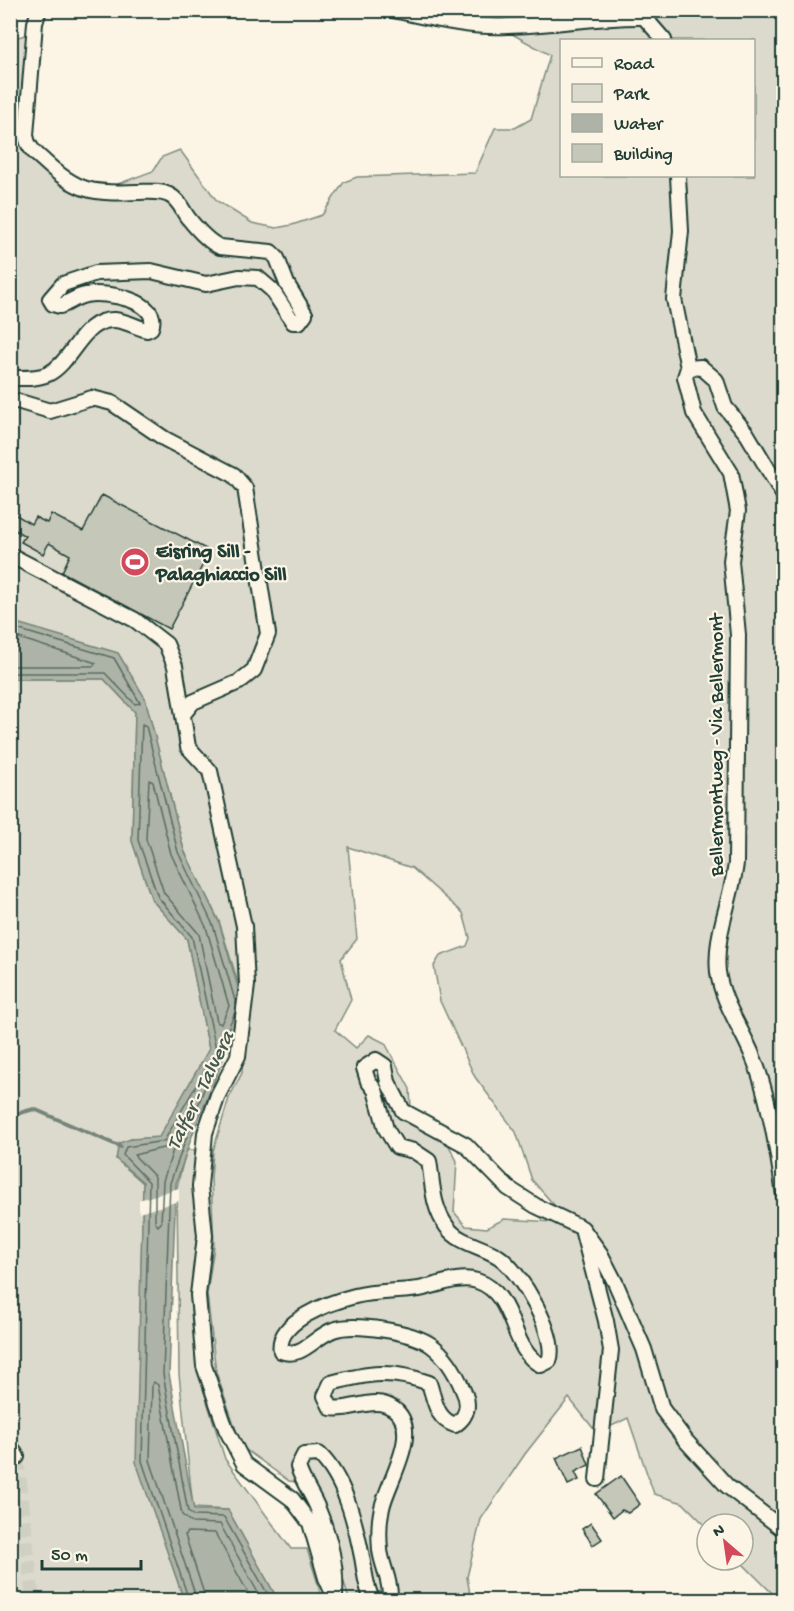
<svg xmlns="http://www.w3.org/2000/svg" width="794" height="1611" viewBox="0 0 794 1611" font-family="'Gochi Hand',sans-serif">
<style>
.green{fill:#dcdacc;stroke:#7e8c80;stroke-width:1.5;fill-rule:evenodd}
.water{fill:#aeb3a7;stroke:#758479;stroke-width:1.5}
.pier{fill:#fcf5e5}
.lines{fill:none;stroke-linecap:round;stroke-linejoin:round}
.shore{stroke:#586c62;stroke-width:1.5}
.stream{stroke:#758479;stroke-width:4}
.building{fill:#c5c7b9;stroke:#1f3d34;stroke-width:1.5}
.minor-tunnel{stroke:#d0d0c2;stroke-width:14;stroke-dasharray:14 7;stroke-linecap:butt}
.minor-casing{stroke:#1f3d34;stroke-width:18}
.minor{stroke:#fcf5e5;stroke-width:14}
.labels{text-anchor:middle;stroke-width:4.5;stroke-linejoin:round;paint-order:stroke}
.poi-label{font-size:20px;font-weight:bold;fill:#1f3d34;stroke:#fcf5e5;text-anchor:start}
.street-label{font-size:20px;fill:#1f3d34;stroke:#fcf5e5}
.water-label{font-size:21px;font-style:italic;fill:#435a51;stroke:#fcf5e5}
</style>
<rect width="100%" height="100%" fill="#fcf5e5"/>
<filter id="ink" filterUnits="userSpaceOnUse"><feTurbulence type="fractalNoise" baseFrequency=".0167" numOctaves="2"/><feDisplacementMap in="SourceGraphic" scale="12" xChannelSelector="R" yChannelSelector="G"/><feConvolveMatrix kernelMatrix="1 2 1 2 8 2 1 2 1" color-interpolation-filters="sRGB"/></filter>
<g filter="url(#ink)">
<path class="green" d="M609,11h174v1589h-11l1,-6 -34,-34h4v-36h-36v3l-24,-24 -29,-9 -26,-76 -31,15 -28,-35 -44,56 -44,65 -14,58 4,23h-122l-26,-91 -13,-25 -21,-3 -47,-34 -26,-75 -9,-78 7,-48 -3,-68 2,-27 16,-53 13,-25 4,-65 -27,-87 -35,-70 -39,-153 -134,-77v-582l18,-5 -2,113 54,37 21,6 51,-19 9,-14 18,-7 37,51 35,22 24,5 16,-3 30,-10 22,-33 13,-5 118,-4 20,-45h20l16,-9 19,-64 -45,-25 105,-8zM562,40h192v136h-192zM348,847l64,21 51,45 7,25 -3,8 -27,10 -6,10 6,35 35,76 41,55 16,48 38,43 -66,-4 -17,9 -21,-2 -12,-14 3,-51 -18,-34 -28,-19 -1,-19 -25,-46 -16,-8 -13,13 -21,-18 16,-30 -10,-41 16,-20z
M11,679h93l31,33 -3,129 20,59 35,39 22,110 -50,89 -28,1 -15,20 27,24 -6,280 47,137h-173z
M186,1150h10l-2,48 3,38 -5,66 5,67 28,90 66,90h16l16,51h-45l-50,-90 -35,-2 -14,-134 -2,-187z"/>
<path class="water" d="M10,621l108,32 27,45 39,152 35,72 25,86 -51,125 -17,50 -7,191 25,136h34l50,90h-94l-48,-138 7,-280 -27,-23 3,-16 12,-4 28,-2 50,-88 -22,-110 -35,-39 -20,-59 3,-129 -31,-33h-93z"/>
<path class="pier" d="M179,1188v13l-40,12v-13z"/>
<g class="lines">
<path class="shore" d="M10,627l104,31 26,45 -5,1 -30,-31h-95
M10,635l86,28 -3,3h-83
M149,780l4,2 18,72 35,73 23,79 -8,18 -4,-2 -18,-88 -35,-41 -18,-54z
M235,1012l-15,36 -4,1 -24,-112 -34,-40 -20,-57 4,-116 4,2 32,126 35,73 23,79
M171,1146l2,4 -10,31 -2,42 -3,3 -3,-3v-46l-21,-22z
M189,1600l-47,-139 7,-279 -26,-27 3,-8 38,-6 45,-78 3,4 -42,116 -7,191 25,138 6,4 30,1 47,83
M197,1600l-47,-140 2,-75 2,-3 4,3 24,130 10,8 28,1 42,76
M206,1600l-21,-65 2,-3 28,1 37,67"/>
<path class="stream" d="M10,1122l10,-9 14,-4 87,38"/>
</g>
<path class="building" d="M102,495l108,56 -41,78 -107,-57 8,-17 -21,-12 -6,11 -22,-12 4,-6 -15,-9v-16l21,13 4,-7 12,6 4,-9 32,17z
M582,1446l7,19 -14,7 4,8 -11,5 -12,-27z
M621,1476l19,28 -12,9 -6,-3 -9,7 -17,-23z
M591,1523l11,16 -9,6 -11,-16z"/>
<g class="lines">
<path class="minor-tunnel" d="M17,1457l16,143"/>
<g class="minor-casing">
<path id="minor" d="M393,10c38,8 75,18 114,16 46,-1 91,-10 137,-9l20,23
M678,176l3,55 -7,68 14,69
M10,378c12,0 27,1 38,-4 26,-13 34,-56 67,-54 11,1 21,7 32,10l4,-2c11,-28 -47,-37 -65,-33 -9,1 -17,8 -26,11l-7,-2 -3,-5 13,-15 33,-11 55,-2 55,13 33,-7 19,1 14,12 21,32h6l6,-8 -18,-30 -10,-26 -6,-6 -51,-5c-11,-5 -23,-18 -31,-28 -7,-8 -9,-19 -20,-24 -10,-5 -22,-3 -32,-3 -44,2 -60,0 -93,-31 -8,-7 -17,-14 -18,-26l9,-112 4,-13
M10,401h7l33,10 42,-13 20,5 53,36 69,36 11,13 23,146 -14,36 -15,12 -46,20 -9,11
M784,496l-37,-62 -22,-27 -9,-27 -15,-13 -13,1 -3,9 9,36 37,60 7,38 -7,50 7,74 -2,228c-4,36 -22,72 -18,109 4,30 24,57 35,85 15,35 26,101 31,139
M10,555l125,65 31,24 9,22 13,81 22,24 34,155 3,59 -9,71 -20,39 -13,38 -5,53 5,50 -7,59 6,71 22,63 18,35 48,35 18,24 16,55 10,22
M583,1233l23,88 5,29 -14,129
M10,1445l7,12
M335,1595c2,-28 -6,-60 -17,-86 -6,-15 -15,-26 -20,-42l6,-12 15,-1c26,25 36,68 43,103 3,15 3,28 10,42l5,1
M384,1600l6,-5c0,-16 -8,-29 -10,-45 -1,-12 -1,-30 2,-42 5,-26 41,-77 12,-99 -20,-15 -42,3 -63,-1l-6,-12 6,-13c37,-10 61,-14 98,0 6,18 7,36 26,42 13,-9 15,-21 8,-35 -7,-17 -17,-34 -32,-45 -18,-13 -77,-23 -98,-15 -19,7 -31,29 -52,21 -6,-30 50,-49 74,-55 20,-5 43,-4 64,-7 18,-3 39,-14 58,-8 40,13 32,69 64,84l8,-4c10,-24 -29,-90 -50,-104 -16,-11 -40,-13 -52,-30 -15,-20 -14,-42 -18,-66l-15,-10 -17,-4 -11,-18 -11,-39 -7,-9 -4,-13 12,-8 9,6 3,16 15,29 63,34 42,43 28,18 46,22 18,25 16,31 28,65 18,60 24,32 41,45 57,44"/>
</g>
<use href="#minor" class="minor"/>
</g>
</g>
<defs>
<g id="stadium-disc" transform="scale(1.5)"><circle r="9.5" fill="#d1495b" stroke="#fcf5e5"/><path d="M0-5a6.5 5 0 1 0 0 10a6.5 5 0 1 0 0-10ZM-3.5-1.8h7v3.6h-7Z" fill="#fff"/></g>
</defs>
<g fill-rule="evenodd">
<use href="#stadium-disc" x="135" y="562"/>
</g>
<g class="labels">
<g class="poi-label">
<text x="156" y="557">Eisring Sill -<tspan x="156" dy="23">Palaghiaccio Sill</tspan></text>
</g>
<g class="street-label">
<text transform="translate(715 745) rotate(-90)" y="7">Bellermontweg - Via Bellermont</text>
</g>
<g class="water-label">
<text transform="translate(199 1090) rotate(-64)" y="7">Talfer - Talvera</text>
</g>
</g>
<rect width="794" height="1611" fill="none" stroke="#fcf5e5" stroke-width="36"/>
<rect x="18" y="18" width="758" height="1575" fill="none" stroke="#1f3d34" stroke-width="2" filter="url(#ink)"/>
<rect x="560" y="39" width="195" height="138" fill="#fcf5e5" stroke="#a4ab9e" stroke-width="1.5"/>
<rect x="572" y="58" width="30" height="9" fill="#fcf5e5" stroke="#a4ab9e" stroke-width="1.5"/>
<text x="614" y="69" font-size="18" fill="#1f3d34">Road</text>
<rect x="572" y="84" width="30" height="18" fill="#dcdacc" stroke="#a4ab9e" stroke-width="1.5"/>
<text x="614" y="99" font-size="18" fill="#1f3d34">Park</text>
<rect x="572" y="114" width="30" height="18" fill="#aeb3a7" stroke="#a4ab9e" stroke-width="1.5"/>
<text x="614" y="129" font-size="18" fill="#1f3d34">Water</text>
<rect x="572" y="144" width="30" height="18" fill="#c5c7b9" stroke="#a4ab9e" stroke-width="1.5"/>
<text x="614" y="159" font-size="18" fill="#1f3d34">Building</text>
<g transform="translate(725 1542) rotate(331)"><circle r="28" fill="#fcf5e5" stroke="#a4ab9e" stroke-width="1.5"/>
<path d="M0-4.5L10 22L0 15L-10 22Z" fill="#d1495b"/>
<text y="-9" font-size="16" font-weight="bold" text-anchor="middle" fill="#1f3d34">N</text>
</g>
<path d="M42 1560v9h99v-9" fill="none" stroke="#1f3d34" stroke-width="3"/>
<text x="51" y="1560" font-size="18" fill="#1f3d34" stroke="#fcf5e5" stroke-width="4.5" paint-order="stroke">50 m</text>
</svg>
